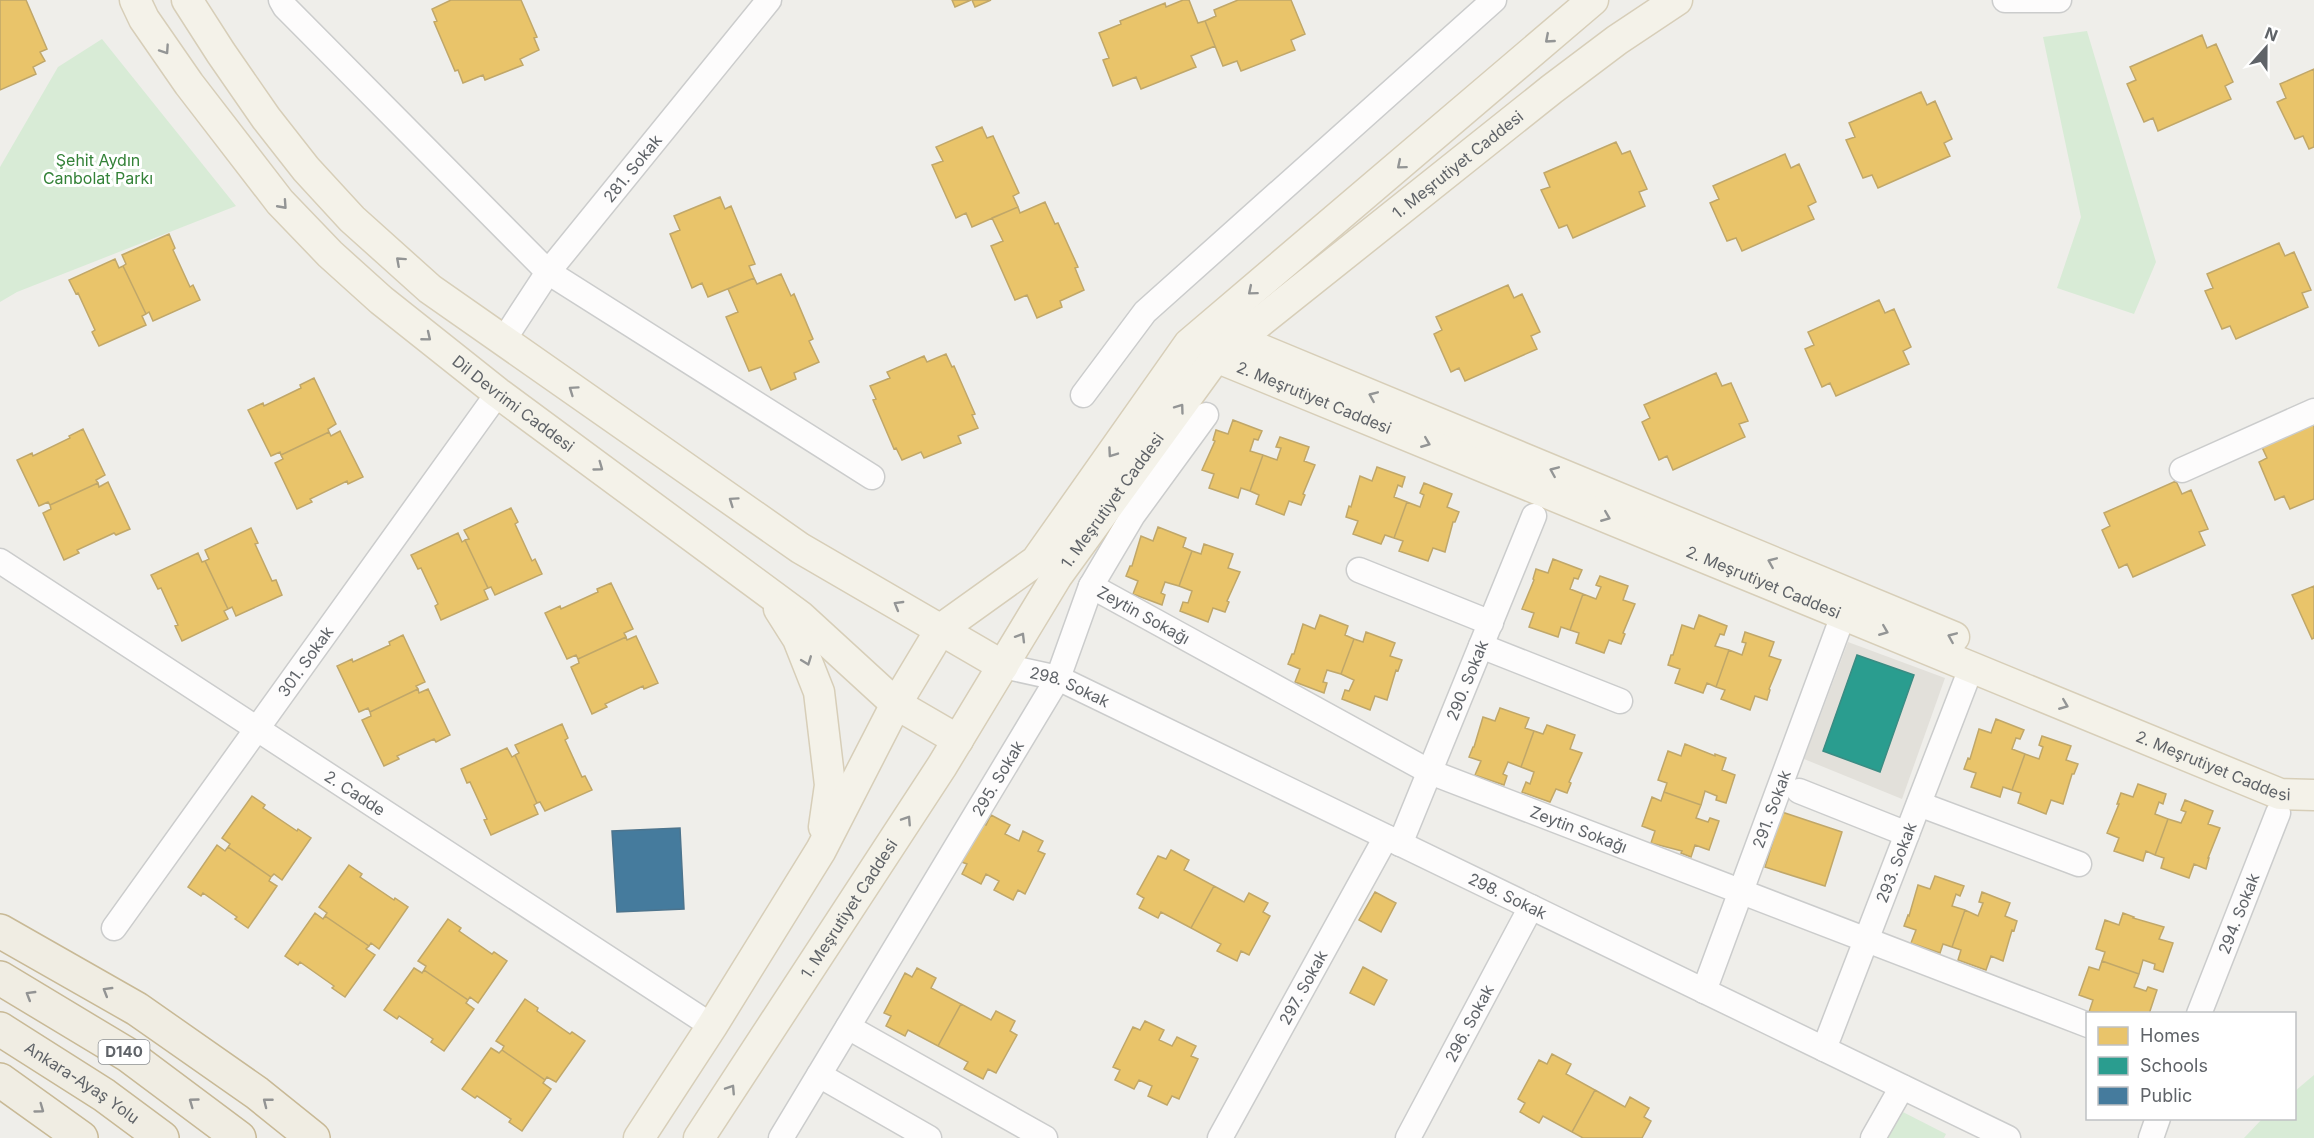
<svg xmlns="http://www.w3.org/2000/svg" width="2314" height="1138" viewBox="0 0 2314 1138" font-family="Inter,sans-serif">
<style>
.education{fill:#e2e0da}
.green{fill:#d8ebd6}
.homes{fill:#e9c46a;stroke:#c0a769;stroke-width:1.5}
.schools{fill:#2a9d8f;stroke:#3a8c83;stroke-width:1.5}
.public{fill:#457b9d;stroke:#4d748d;stroke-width:1.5}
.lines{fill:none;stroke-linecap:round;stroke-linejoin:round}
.minor-casing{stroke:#cbcccc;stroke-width:27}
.major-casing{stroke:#d7ceb8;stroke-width:33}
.highway-casing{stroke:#c8b996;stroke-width:36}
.minor{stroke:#fdfcfc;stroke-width:24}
.major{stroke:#f4f2e9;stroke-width:30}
.highway{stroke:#f0ede3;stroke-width:33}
.oneway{stroke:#939595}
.oneway2{stroke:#929393}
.labels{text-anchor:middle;stroke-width:6;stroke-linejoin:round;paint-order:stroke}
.shield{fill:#fff;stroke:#8f9295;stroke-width:1.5}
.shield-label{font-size:15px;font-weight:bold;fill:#5f6368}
.park-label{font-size:16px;fill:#348238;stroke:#fff}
.street-label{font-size:16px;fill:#5f6368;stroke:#fff}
</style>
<rect width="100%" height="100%" fill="#efeeea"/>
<path class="education" d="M1848,642l97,36 -43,121 -98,-40z"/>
<path class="green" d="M2087,31l69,231 -22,52 -77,-26 24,-71 -38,-180z
M102,39l134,167 -219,86 -17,10v-135l58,-100z
M2314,1075v63h-70l18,-19 32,-1 1,-27z
M1897,1109l49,25 -2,4h-62z"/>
<path class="homes" d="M0,0h26l21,49 -7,3 5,9 -12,6 3,7 -36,16z
M451,0h70l16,37 -3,1 5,12 -19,9 3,6 -38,15 -2,-5 -20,8 -5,-13 -3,1 -21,-49 3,-1 -5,-12z
M952,0h19l-16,7z
M972,0h19l-16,7z
M1183,0h6l9,23 7,-2 10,25 -24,10 5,11 -55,22 -5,-12 -23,9 -10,-26 6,-2 -10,-25 22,-9 -1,-3 45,-18 1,4z
M1238,0h53l14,34 -14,6 4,10 -54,21 -4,-10 -14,5 -18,-45 11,-5 -2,-6z
M2202,35l5,13 9,-4 17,38 -8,4 6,13 -73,32 -5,-13 -9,4 -17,-38 9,-4 -6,-13z
M2314,69v78l-5,2 -6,-13 -8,3 -18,-37 9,-4 -6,-14z
M1921,92l6,13 8,-4 17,38 -8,4 6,13 -72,32 -6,-13 -9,3 -17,-38 9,-3 -6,-14z
M982,127l5,11 6,-2 26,57 -6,3 5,11 -46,20 -6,-14 -10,5 -24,-53 11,-4 -7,-14z
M1616,142l6,12 8,-3 17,38 -8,3 6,14 -72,32 -6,-13 -8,3 -18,-38 9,-3 -6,-14z
M1785,154l6,14 8,-4 17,38 -8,4 6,13 -72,32 -6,-13 -9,3 -17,-38 9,-4 -6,-13z
M720,197l5,12 6,-3 24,58 -6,2 5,12 -46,19 -6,-14 -10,5 -22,-54 10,-4 -6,-14z
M1045,202l10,22 3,-1 20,44 -3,1 9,22 -24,11 2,6 -25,11 -10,-23 -12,5 -24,-54 12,-5 -11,-23 26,-11 2,6z
M169,234l6,14 -2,2 17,37 3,-2 7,15 -47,21 -4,-9 -3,2 -23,-48 3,-2 -4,-9z
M2279,243l6,13 9,-4 17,38 -9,3 6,14 -72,32 -6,-13 -8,3 -17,-38 8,-3 -6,-14z
M115,259l4,9 4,-2 23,48 -4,2 4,9 -47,21 -7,-14 3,-2 -17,-37 -2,1 -7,-14z
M781,274l10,22 3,-2 19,45 -4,2 10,21 -25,11 2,6 -25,11 -10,-23 -12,4 -23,-54 12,-5 -10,-23 26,-11 3,6z
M1508,285l6,13 8,-4 18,38 -9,4 6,13 -72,32 -6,-13 -8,4 -17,-38 8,-4 -6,-13z
M1879,300l6,13 9,-4 17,38 -8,4 6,13 -73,32 -6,-13 -8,4 -17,-38 9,-4 -6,-13z
M946,354l6,13 2,-1 21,48 -3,1 6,13 -20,8 3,7 -37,15 -3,-6 -19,8 -6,-12 -2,1 -21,-49 3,-1 -6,-13 20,-8 -3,-6 37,-16 3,6z
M1716,373l6,13 9,-3 17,38 -9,3 6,13 -72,33 -6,-14 -8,4 -17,-38 8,-4 -6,-13z
M314,378l22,46 -8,5 1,3 -48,23 -1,-3 -9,4 -23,-46 15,-7 1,3 37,-18 -1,-3z
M1233,420l29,11 -4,9 -4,-1 -4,12 13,4 -13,36 -9,-3 -3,10 -29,-10 5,-14 -12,-4 13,-29 -2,-1 3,-10 12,4z
M2314,421v78l-24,10 -6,-13 -9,4 -16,-38 8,-4 -6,-13z
M83,429l22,46 -9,5 2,3 -48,22 -2,-3 -9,4 -22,-46 15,-7 1,3 37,-18 -1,-2z
M340,431l23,46 -15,7 -1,-3 -37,18 2,3 -15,7 -22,-46 8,-4 -2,-4 48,-23 2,4z
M1280,437l29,10 -5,14 11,4 -12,29 2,1 -4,10 -12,-4 -5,14 -28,-11 3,-9 -9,-4 13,-36 14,5 4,-12 -5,-1z
M1377,467l28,10 -3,10 -4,-2 -4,12 13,5 -13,36 -9,-3 -4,9 -28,-10 5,-13 -12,-4 3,-11 2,1 9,-31 12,5z
M2176,481l6,13 9,-4 17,39 -9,3 6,13 -72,32 -6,-13 -8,4 -17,-38 8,-4 -6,-13z
M108,482l22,47 -14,6 -2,-2 -37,17 2,3 -15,7 -21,-47 8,-4 -1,-4 48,-22 1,4z
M1424,483l28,11 -5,13 12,5 -4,10h-2l-8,30 -12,-4 -5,13 -29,-10 4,-10 -9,-3 13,-36 13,5 4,-12 -4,-2z
M511,508l7,14 -3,2 17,37 3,-2 7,15 -47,21 -4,-8 -3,1 -23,-48 4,-1 -5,-9z
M1158,527l28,11 -3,9 9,4 -13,35 -14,-4 -4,11 4,2 -3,10 -29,-11 5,-13 -12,-5 4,-10h2l9,-30 12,5z
M251,528l7,15 -3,1 17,37 4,-1 6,15 -46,21 -4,-9 -4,2 -23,-48 4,-2 -4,-9z
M458,533l4,9 3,-2 23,48 -4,2 4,9 -47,21 -6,-14 3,-2 -17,-36 -3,1 -7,-14z
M1204,544l29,10 -5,14 12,4 -13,29 2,1 -4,10 -12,-4 -5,14 -28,-11 3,-9 5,1 4,-12 -13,-5 13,-35 9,3z
M198,553l4,9 3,-1 23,48 -4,2 4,8 -46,22 -7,-15 3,-1 -17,-37 -3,1 -7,-14z
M1553,559l29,11 -4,9 -4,-1 -4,11 13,5 -13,36 -9,-3 -3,10 -29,-10 5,-14 -12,-4 12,-29 -1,-1 3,-10 12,4z
M1600,576l28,10 -5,14 12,4 -12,29 2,1 -4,10 -12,-4 -5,13 -28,-10 3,-10 -9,-3 13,-36 13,5 5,-12 -5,-2z
M611,583l22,46 -9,4 2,4 -48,22 -2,-4 -9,4 -22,-46 15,-7 1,3 37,-17 -1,-3z
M2314,586v52l-2,1 -20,-44z
M1320,615l28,11 -3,9 9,4 -13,35 -14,-4 -4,12 4,1 -3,10 -29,-11 5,-13 -12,-5 4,-10h2l9,-30 12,5z
M1699,615l28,11 -3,9 -4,-1 -5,12 14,4 -13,37 -9,-4 -4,10 -28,-10 5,-14 -12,-4 3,-10h2l9,-30 12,4z
M1366,632l29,11 -5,13 12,4 -4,11 -2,-1 -9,30 -12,-4 -5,14 -28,-11 3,-9 4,1 5,-11 -13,-6 13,-35 9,3z
M1745,632l29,10 -5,14 12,4 -12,29 1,1 -3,10 -12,-4 -5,14 -29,-11 4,-9 -9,-3 13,-37 13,5 4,-12 -4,-1z
M403,635l22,47 -9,4 2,3 -48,23 -2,-4 -9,4 -22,-46 15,-7 1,3 37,-17 -1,-3z
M636,636l22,47 -14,6 -1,-3 -38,18 2,3 -15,7 -21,-47 8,-4 -1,-4 48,-22 1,3z
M418,689l1,4 9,-4 22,46 -14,7 -2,-3 -37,17 2,3 -15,7 -22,-46 9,-4 -1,-4z
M1500,708l29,10 -4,10 9,3 -13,36 -13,-5 -5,12 4,2 -3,9 -29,-10 6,-14 -12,-4 4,-10h1l9,-30 12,4z
M1996,719l28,11 -4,9 -4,-1 -4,11 13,5 -13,36 -9,-3 -3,10 -29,-10 5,-14 -12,-4 4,-11 2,1 9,-30 12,4z
M562,724l6,14 -3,2 17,37 3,-1 7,14 -47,21 -5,-9 -3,1 -22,-48 4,-2 -4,-8z
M1547,725l28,10 -5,14 12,4 -13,29 2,1 -4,10 -11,-4 -6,13 -28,-10 4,-10 4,2 4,-12 -13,-5 13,-36 9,3z
M2042,736l29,10 -5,14 12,4 -4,10h-2l-9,30 -12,-4 -5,14 -28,-11 3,-10 -9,-3 13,-36 14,5 4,-12 -4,-2z
M1685,744l30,12v-2l11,4 -4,12 13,5 -9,28 -10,-3 1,-4 -12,-5 -4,14 -37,-13 3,-9 -9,-3 10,-29 13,5z
M507,748l5,9 3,-2 22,48 -3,2 4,9 -47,21 -7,-15 3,-1 -17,-37 -3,1 -6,-14z
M2138,784l28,10 -3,10 -4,-2 -4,12 13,5 -13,36 -9,-4 -3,10 -29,-10 5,-13 -12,-5 12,-29h-2l4,-11 12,4z
M1664,792l37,13 -5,13 12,4 2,-4 9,3 -10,29 -14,-5 -4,12 -10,-4 1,-2 -31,-8 4,-12 -13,-5 10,-29 9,4z
M252,796l13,9 -2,3 34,23 1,-2 13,9 -29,42 -8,-6 -3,3 -43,-30 2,-3 -8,-6z
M2185,800l28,11 -5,13 12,4 -12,30h1l-3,11 -12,-5 -5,14 -28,-10 3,-10 -9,-3 13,-36 13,4 5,-11 -5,-2z
M1782,812l60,20 -17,54 -60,-19z
M991,815l19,10 -5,9 14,7 4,-10 20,10 -5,10 7,3 -20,40 -7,-4 -5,10 -19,-10 5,-9 -13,-7 -5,10 -19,-10 5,-10 -8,-3 20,-39 7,3z
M217,845l8,6 3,-4 43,30 -2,4 8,5 -29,42 -13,-9 2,-2 -34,-24 -2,3 -13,-9z
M1171,850l18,10 -5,10 30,16 -23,42 -30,-16 -3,6 -19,-10 5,-10 -7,-4 21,-38 8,3z
M349,865l13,9 -2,3 34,23 1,-2 13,9 -29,42 -8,-6 -2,3 -44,-30 2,-3 -8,-6z
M1935,876l29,10 -4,10 -4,-2 -4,12 13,4 -13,37 -9,-3 -3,9 -29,-10 5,-13 -12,-4 4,-11 1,1 9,-31 12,4z
M1214,886l30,16 5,-9 19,10 -5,9 7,4 -21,39 -8,-4 -4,10 -20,-10 4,-7 -30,-16z
M1375,892l21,11 -15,29 -22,-12z
M1982,892l28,11 -5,13 12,5 -3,10 -2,-1 -9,31 -12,-5 -5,14 -28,-10 3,-10 -9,-3 13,-37 13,6 5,-13 -4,-1z
M315,913l8,6 2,-3 44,30 -3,3 9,6 -30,42 -13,-9 2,-2 -34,-24 -2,3 -13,-9z
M2123,913l11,4 -1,1 31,9 -5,12 14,4 -10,29 -9,-3 1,-5 -12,-4 -4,14 -37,-13 3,-9 -9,-3 9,-29 14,5z
M448,919l13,9 -2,3 33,23 2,-2 13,9 -29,42 -8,-6 -2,3 -44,-30 2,-4 -8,-5z
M2102,961l37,13 -5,13 12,4 2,-4 9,3 -8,24 -60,-2 4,-12 -14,-5 10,-28 10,3z
M1363,967l24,13 -13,25 -24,-12z
M414,968l8,5 2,-3 44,30 -2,3 8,6 -30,42 -13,-9 2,-3 -34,-23 -2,3 -13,-9z
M917,968l19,10 -5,10 30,16 -23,42 -30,-16 -3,6 -19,-10 5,-10 -7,-3 21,-40 7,4z
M525,999l13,9 -1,3 33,23 2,-2 13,9 -29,41 -9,-5 -2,3 -43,-30 2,-4 -8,-5z
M961,1004l30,16 5,-9 19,10 -5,10 7,4 -21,38 -8,-4 -5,10 -19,-10 4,-7 -30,-16z
M1145,1021l19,9 -5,10 13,6 5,-9 19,9 -5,10 7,3 -19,40 -7,-3 -5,9 -19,-9 4,-10 -13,-6 -5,9 -19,-9 5,-10 -7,-3 20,-40 7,3z
M491,1048l8,5 3,-3 43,30 -2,3 8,6 -29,42 -13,-9 2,-3 -34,-23 -2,2 -13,-9z
M1552,1054l19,10 -5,10 29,16 -23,42 -29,-16 -4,7 -19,-11 5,-9 -7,-4 21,-39 8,4z
M1595,1090l30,17 5,-10 19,11 -5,9 7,4 -9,17h-59l-11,-6z"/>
<path class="schools" d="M1857,655l57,20 -34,97 -57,-21z"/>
<path class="public" d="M680,828l4,81 -67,3 -5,-81z"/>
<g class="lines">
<g class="minor-casing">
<g id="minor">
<path d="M281,0l4,7 263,265 324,205"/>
<path d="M2005,0h54"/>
<path id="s1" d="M503,341l45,-69 221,-272"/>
<path d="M1083,395l62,-83 349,-312"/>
<path d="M2182,470l132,-59"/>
<path id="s2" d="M0,561l712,465"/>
<path d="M1359,570l132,53"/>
<path id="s3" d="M1091,586l339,186 658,253"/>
<path d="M1481,646l139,55"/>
<path id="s4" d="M1003,666l55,12 950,460"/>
<path d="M1799,791l108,43"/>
<path d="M1919,804l160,60"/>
<path id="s5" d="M1400,844l134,-328"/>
<path id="s6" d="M114,928l384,-535"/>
<path id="s7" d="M1704,991l134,-362"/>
<path id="s8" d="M2199,1014l79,-201"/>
<path d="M848,1027l197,111"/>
<path id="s9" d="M1824,1049l144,-373"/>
<path d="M819,1075l110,63"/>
<path id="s10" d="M781,1138l277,-460 33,-92 42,-71 73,-100"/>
<path id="s11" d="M1220,1138l166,-301"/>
<path id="s12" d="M1408,1138l123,-231"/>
<path d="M1873,1138l29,-51"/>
<path d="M2151,1138l7,-20"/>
</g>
</g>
<g class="major-casing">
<g id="major">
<path id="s13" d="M135,0l9,19 45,65 91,118 50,52 51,46 117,93 302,223 96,88 62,36"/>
<path d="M187,0l34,53 45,65 40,51 46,50 78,70 370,259 203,118"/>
<path d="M1238,340l716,297"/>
<path id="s14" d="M1216,357l1064,437 34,1"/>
<path d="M779,609l19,30 21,53 11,93 -6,42"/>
<path d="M639,1138l73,-112 109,-176 75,-146 45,-75 95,-68 153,-217 404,-344"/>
<path id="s15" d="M699,1138l243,-372 115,-190 159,-219 336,-268 65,-49 60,-40"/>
</g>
</g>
<g class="highway-casing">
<g id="highway">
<path d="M0,931l137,78 120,84 56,45"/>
<path d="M0,978l128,77 111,83"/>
<path id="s16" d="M0,1029l104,66 58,43"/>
<path d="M0,1080l81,58"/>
</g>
</g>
<use href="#minor" class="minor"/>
<use href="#major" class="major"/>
<use href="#highway" class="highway"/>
</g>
<defs><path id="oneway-chevron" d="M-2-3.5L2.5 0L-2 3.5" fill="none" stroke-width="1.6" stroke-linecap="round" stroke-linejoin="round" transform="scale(1.5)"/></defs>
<g class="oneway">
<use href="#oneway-chevron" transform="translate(1549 39) rotate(139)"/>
<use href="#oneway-chevron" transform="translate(165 50) rotate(56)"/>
<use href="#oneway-chevron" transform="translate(1401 165) rotate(140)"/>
<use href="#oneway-chevron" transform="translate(283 205) rotate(48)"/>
<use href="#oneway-chevron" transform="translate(400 261) rotate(-138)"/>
<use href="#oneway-chevron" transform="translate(1252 291) rotate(140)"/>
<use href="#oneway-chevron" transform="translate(427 337) rotate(39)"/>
<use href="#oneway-chevron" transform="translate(573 390) rotate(-145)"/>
<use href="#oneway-chevron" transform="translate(1373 396) rotate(-157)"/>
<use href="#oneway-chevron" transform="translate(1180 408) rotate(-54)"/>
<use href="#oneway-chevron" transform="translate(1426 443) rotate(22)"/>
<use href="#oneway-chevron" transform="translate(1112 453) rotate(125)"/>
<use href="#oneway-chevron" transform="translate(599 467) rotate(36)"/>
<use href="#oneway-chevron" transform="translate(1554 471) rotate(-157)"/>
<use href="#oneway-chevron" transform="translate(733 501) rotate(-145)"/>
<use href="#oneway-chevron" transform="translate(1606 517) rotate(22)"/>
<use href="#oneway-chevron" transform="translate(1772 562) rotate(-157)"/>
<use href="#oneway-chevron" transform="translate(898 605) rotate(-150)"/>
<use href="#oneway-chevron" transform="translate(1884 631) rotate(22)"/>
<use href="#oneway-chevron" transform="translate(1021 637) rotate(-59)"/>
<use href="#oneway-chevron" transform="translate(1952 637) rotate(-157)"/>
<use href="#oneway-chevron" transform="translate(807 661) rotate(69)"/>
<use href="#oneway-chevron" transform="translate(2064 705) rotate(22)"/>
<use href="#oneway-chevron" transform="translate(907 820) rotate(-57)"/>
<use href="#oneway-chevron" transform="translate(731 1089) rotate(-57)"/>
</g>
<g class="oneway2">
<use href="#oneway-chevron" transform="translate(107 991) rotate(-149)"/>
<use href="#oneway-chevron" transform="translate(30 995) rotate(-149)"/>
<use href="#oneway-chevron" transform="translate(193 1102) rotate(-144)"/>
<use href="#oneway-chevron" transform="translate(267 1102) rotate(-142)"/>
<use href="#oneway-chevron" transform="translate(40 1109) rotate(36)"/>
</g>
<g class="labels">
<rect class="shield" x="98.5" y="1040" width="51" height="24" rx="4.5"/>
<g class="shield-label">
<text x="124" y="1057">D140</text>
</g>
<g class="park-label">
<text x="98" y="166">Şehit Aydın<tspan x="98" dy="18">Canbolat Parkı</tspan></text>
</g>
<g class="street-label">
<text dy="6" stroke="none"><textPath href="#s15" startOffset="1246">1. Meşrutiyet Caddesi</textPath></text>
<text dy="6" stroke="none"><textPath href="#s1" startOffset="216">281. Sokak</textPath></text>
<text dy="6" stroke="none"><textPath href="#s14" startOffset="106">2. Meşrutiyet Caddesi</textPath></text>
<text dy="6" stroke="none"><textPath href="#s13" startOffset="558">Dil Devrimi Caddesi</textPath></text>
<text dy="6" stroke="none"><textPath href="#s15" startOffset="760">1. Meşrutiyet Caddesi</textPath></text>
<text dy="6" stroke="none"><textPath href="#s14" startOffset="592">2. Meşrutiyet Caddesi</textPath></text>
<text dy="6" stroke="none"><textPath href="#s3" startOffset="60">Zeytin Sokağı</textPath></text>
<text dy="6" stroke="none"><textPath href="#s6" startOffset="328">301. Sokak</textPath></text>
<text dy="6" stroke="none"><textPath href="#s5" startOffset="177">290. Sokak</textPath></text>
<text dy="6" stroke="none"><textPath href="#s4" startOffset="70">298. Sokak</textPath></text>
<text dy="6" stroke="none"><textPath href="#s14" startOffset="1078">2. Meşrutiyet Caddesi</textPath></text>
<text dy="6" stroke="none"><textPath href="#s10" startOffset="420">295. Sokak</textPath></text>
<text dy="6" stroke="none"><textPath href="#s2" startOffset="424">2. Cadde</textPath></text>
<text dy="6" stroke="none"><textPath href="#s7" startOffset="194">291. Sokak</textPath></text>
<text dy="6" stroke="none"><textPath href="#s3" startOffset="546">Zeytin Sokağı</textPath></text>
<text dy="6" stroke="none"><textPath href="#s9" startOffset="200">293. Sokak</textPath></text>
<text dy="6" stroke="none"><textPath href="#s4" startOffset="556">298. Sokak</textPath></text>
<text dy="6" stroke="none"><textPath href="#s15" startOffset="274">1. Meşrutiyet Caddesi</textPath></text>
<text dy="6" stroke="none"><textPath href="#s8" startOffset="108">294. Sokak</textPath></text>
<text dy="6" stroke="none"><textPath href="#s11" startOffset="172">297. Sokak</textPath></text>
<text dy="6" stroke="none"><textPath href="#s12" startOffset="130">296. Sokak</textPath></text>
<text dy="6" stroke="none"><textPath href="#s16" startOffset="98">Ankara-Ayaş Yolu</textPath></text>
</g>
</g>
<rect x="2086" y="1012" width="210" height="108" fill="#ffffff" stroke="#bfc1c3" stroke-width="1.5"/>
<rect x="2098" y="1027" width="30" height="18" fill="#e9c46a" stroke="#bfc1c3" stroke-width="1.5"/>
<text x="2140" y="1042" font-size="18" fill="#5f6368">Homes</text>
<rect x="2098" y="1057" width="30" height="18" fill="#2a9d8f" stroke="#bfc1c3" stroke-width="1.5"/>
<text x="2140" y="1072" font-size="18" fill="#5f6368">Schools</text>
<rect x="2098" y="1087" width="30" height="18" fill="#457b9d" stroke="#bfc1c3" stroke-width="1.5"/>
<text x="2140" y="1102" font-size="18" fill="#5f6368">Public</text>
<g transform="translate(2266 48) rotate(21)" stroke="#ffffff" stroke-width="4.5" paint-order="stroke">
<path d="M0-4.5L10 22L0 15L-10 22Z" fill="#5f6368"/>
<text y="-9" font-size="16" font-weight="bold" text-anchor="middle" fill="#5f6368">N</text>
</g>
</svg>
